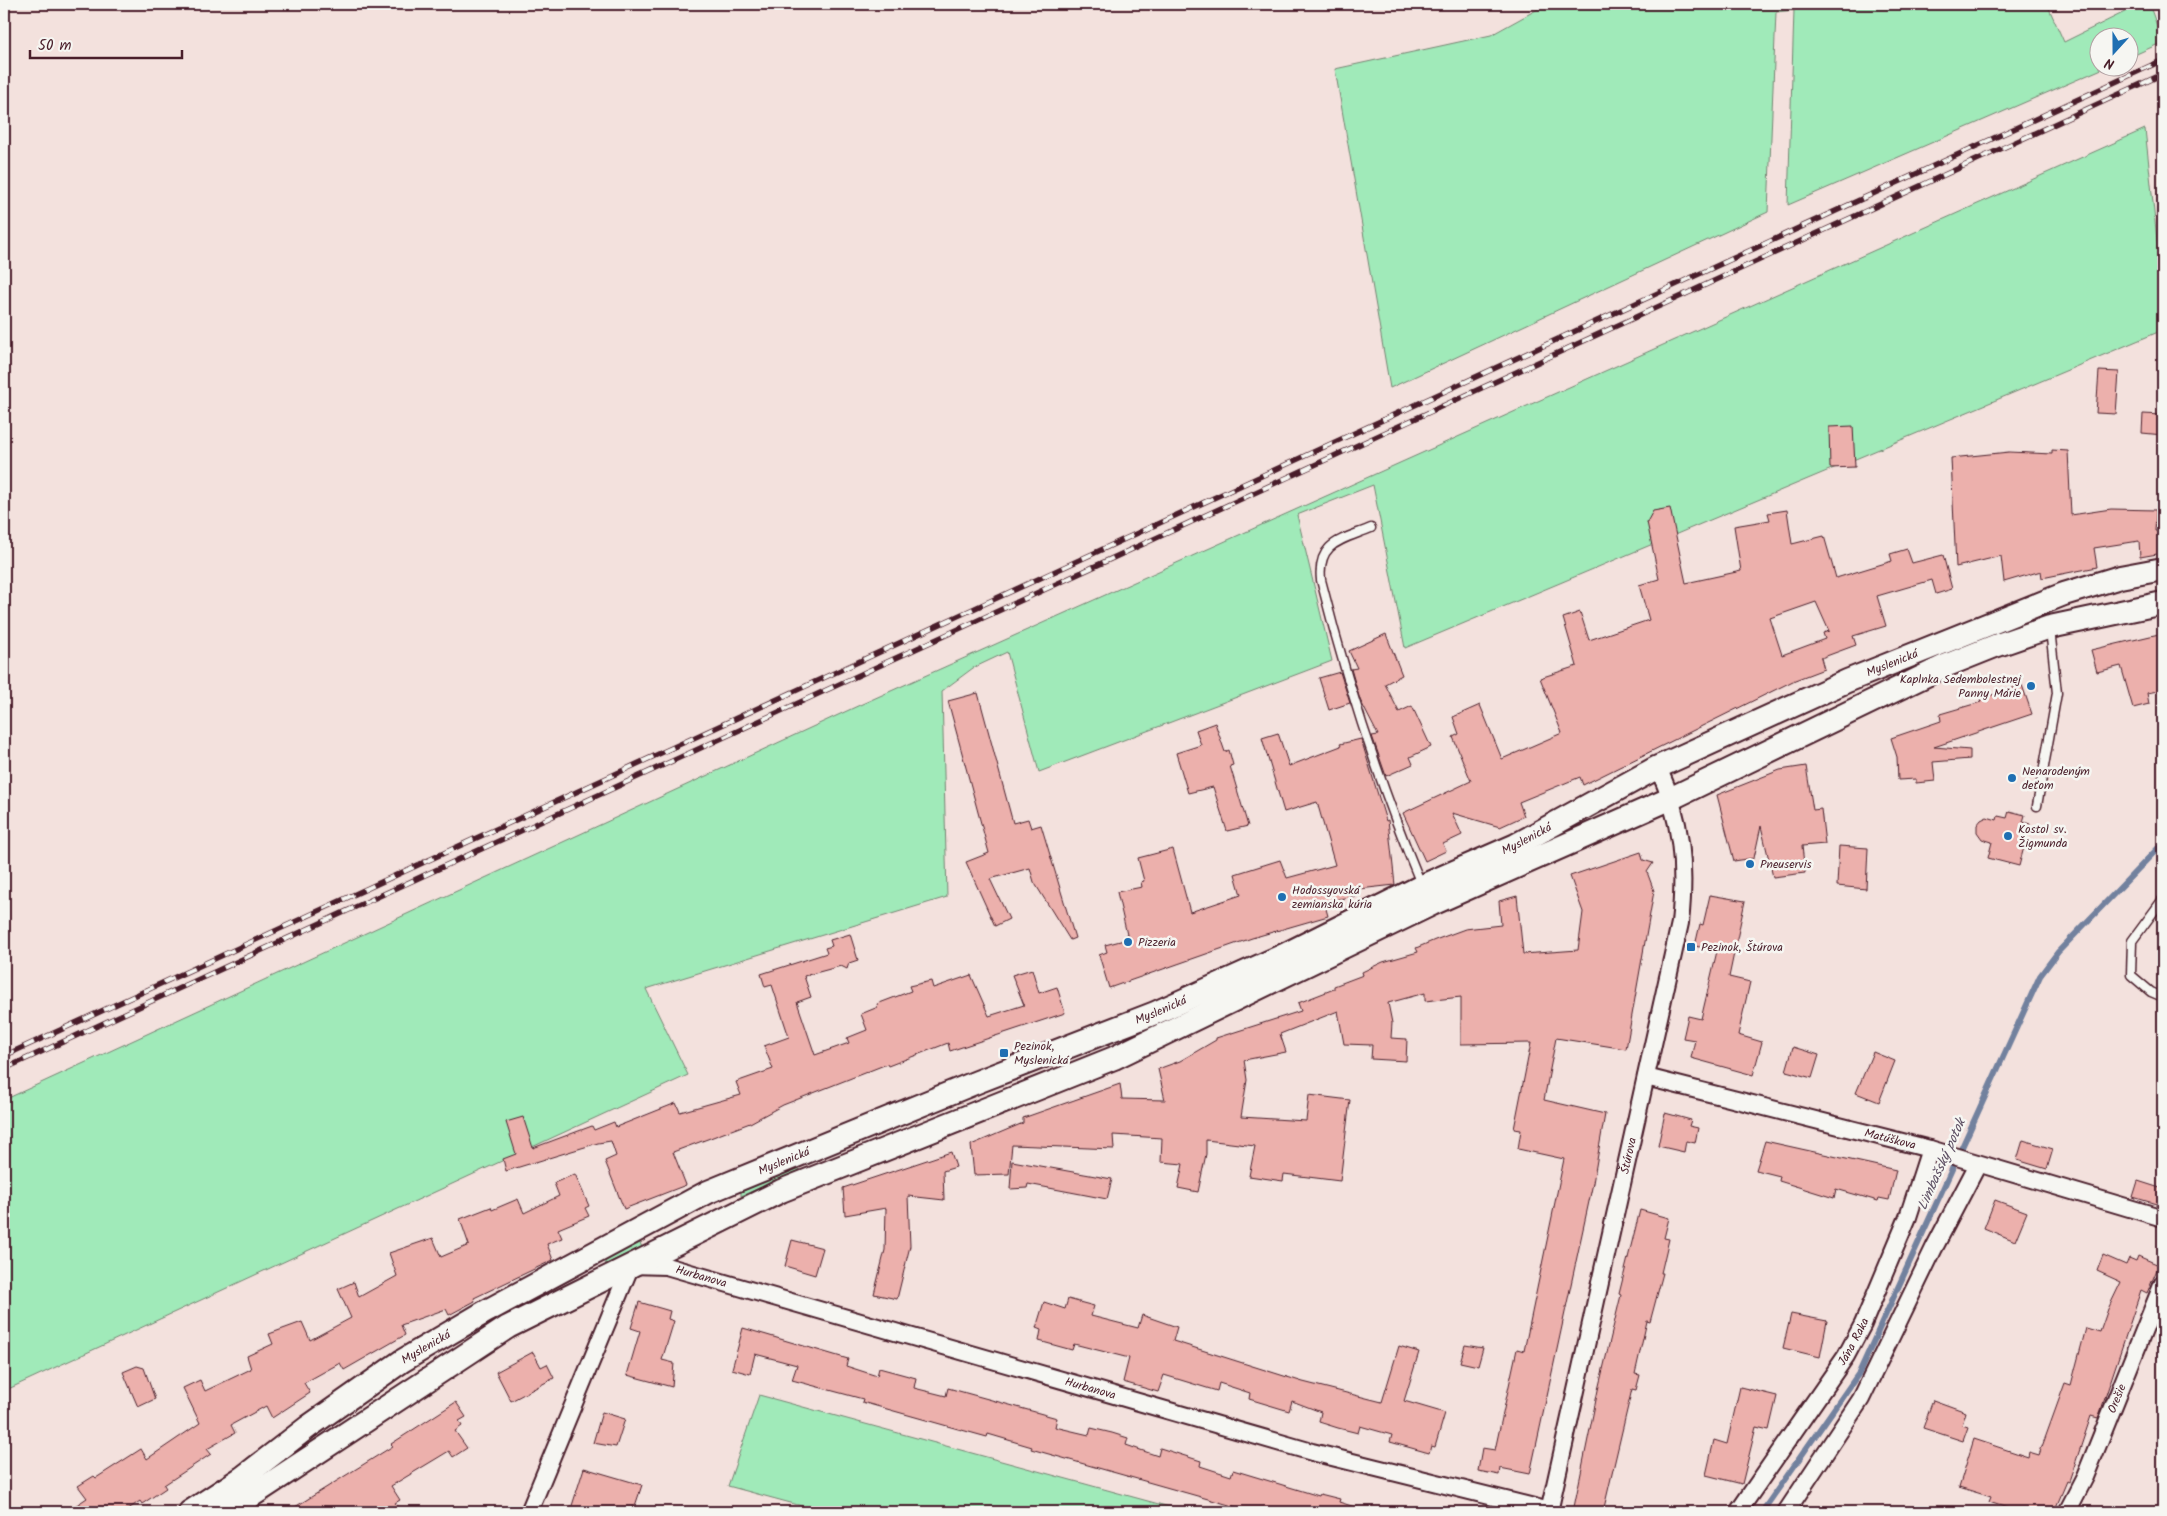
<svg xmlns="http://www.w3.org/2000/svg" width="2167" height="1516" viewBox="0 0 2167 1516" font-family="Kalam,sans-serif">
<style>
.green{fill:#a0eab9;stroke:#758472}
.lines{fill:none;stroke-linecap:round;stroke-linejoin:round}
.stream{stroke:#72819e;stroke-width:6}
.building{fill:#ecb0ac;stroke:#4a1f2b;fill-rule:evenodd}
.service-casing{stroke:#4a1f2b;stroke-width:11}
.minor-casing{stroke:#4a1f2b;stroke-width:20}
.secondary-casing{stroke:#4a1f2b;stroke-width:26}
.service{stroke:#f6f6f2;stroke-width:8}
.minor{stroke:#f6f6f2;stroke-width:16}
.secondary{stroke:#f6f6f2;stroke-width:22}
.rail-casing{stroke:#4a1f2b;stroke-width:5.5}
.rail{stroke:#f6f6f2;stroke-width:4;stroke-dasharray:11;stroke-linecap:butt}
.poi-dot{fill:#1f6fb2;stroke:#f6f6f2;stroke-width:2}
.labels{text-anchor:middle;stroke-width:5;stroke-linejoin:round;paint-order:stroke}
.street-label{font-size:12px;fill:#4a1f2b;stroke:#f6f6f2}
.poi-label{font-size:12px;fill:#4a1f2b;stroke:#f6f6f2;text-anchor:start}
.water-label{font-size:14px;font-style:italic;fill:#5e5064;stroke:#f6f6f2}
</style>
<rect width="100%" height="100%" fill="#f3e1dd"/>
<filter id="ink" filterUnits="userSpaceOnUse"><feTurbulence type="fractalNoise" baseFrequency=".02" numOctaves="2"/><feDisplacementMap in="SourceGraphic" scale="10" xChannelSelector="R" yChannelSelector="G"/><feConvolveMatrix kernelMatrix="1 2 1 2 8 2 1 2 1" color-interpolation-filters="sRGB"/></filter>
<g filter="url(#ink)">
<path class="green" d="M1547,4h500l17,38 77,-38h8l14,38 -33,15v-19h-30v30h4l-316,137 6,-195 -18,2 -8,200 -378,176 -55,-319 156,-34z
M2145,129l18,166v35l-758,318 -32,-163 -76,30 35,146 -293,111 -32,-120 -34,16 -31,23 5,206 -301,92 42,86 -684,316v-291l858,-396z
M796,1167l4,3 -59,26v-4z
M640,1243l2,4 -36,17 -2,-3z
M759,1395l429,117h-364l-96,-26z"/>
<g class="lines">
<path class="stream" d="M1762,1512l97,-139 181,-397 18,-24 105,-109"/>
</g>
<path class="building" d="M2099,371l20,1 -3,42 -20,-1z
M2143,414l20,1v20l-21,-2z
M1853,426l2,41 -25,1 -1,-41z
M2052,450l16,1 3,64 40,-6 45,1 -1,21h8v22l-23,4 -1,-16 -45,7 3,19 -55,11 -1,-7 -37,11 -3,-26 -45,11 -5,-109 58,-6 43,2z
M1670,508l16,75 55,-12 -7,-45 36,-6 -2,-7 19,-3 5,34 32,-8 12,42 56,-17 -2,-7 17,-5 5,14 31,-8 9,34 -16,5 -4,-14 -55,16 9,30 -33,10 3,9 -35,13 3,11 -29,11 -212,105 -3,-8 -61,25 5,14 -24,11 -48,-14 10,22 -19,9 3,7 -21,10 -22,-48 68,-32 -18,-44 6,-3 -6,-17 27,-12 22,54 60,-26 -22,-55 37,-12 -14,-48 17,-6 9,28 60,-20 -10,-35 20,-6 -12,-57 6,-11zM1816,602l13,29 -6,2 2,6 -43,16 -12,-37z
M2163,633v57l-16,3 2,11 -16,4 -12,-42 -24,6 -6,-22z
M1386,634l16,41 -17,9 14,28 13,-6 19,41 -21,10 3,7 -27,12 -14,-40 6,-1 -18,-35 -9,-31 6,-1 -8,-17z
M1340,672l10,31 -21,7 -10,-32z
M2022,685l10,29 -98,33 36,3v9l-37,3 2,19 -19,2v-4l-18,1 -1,-23 -6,-19 50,-17 -1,-7 41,-12 -1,-3z
M978,693l35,130 15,-4 3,9 10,-3 34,113 -5,2 -36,-58 -4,-14 -40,11 19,40 -14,7 -29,-64 23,-9 -41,-152z
M1215,723l10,29 4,-2 4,15 -3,1 18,60 -21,5 -14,-44 -25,6 -12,-40 25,-8 -5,-15z
M1278,733l11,33 52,-20 -1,-2 21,-5 25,82 2,-1 7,65 -36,4 1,6 -36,7 4,14 -76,22 -143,50 -10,-33 8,-3 -2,-7 23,-6 -11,-47 25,-5 -1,-5 3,-1 -6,-23 35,-9 17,63 51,-17 -6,-21 45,-14 7,18 48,-13 -18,-63 -33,10 -22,-74z
M1806,766l7,44 8,-1 4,35 -23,2 3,27 -32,4 -12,-51 -7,32 -20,3 -17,-66 63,-25z
M2009,811l16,4 -2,7 7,2 -11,42 -31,-8 4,-16 -10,-3 -5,-7v-7l4,-5 6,-3 10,3 1,-4 9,2z
M1839,846l29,2 -2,41 -29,-3z
M1641,852l2,8 10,3 -6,9 7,19 -28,158 -70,-11 -12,62 61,14 -12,69 -63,291 -30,-6 -1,7 -21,-4 4,-23 13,2 22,-101 7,2 40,-192 -46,-10 3,-19 -7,-1 17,-86 -70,1v-47l-36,4v-8l-37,10 4,20 -1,15 16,1 -1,22 -35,-2 1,-14 -28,-1 -6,-33 -58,23 6,18 -42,8 3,20 -6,37 65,4 3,-26 41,5 -10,81 -56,-7 -1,7 -34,-5 6,-30 -49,-6v14l-8,38 -20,-4 5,-24 -22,-2 1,-24 -49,-3 1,14 -102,-4 -3,29 -35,1 -3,-30 52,-22v-5l97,-34 2,15 43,1 -7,-31 22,-8 36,-21v-2l85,-27 -3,-8 36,-14v-3l29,-11 -1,-3 21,-10 35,-10 -2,-4 19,-8 30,-11 36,-4 -2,-24 18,-5 6,58 55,-4 5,-38 -13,-36z
M1710,895l35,6 -16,76 21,5 -12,53 24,7 -9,33 -62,-17 4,-18 -12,-2 5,-22 13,3 16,-68 -22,-5 5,-22 3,1z
M850,934l8,26 -9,3 -2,6 -6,-3 -37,10 7,21 -14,5 18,53 34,-12 -2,-5 20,-8 -6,-16 17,-7 -1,-3 34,-13 -2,-5 22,-5 2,7 38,-13 18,41 35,-11 -12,-30 20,-6 7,24 18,-6 8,26 -115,38 -2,-8 -60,23 -1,-2 -104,41 -33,18 -77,29 13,33 -62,24 -19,-48 11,-5 -5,-15 -13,2 -92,28 -3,-12 13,-5 -10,-32 17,-5 10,31 59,-22 2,4 20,-8 2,5 60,-24 4,9 61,-17 -5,-13 37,-13 -9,-23 25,-9 -17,-52 -7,2 -4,-13 66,-21 -2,-5 7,-2 -2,-6z
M1793,1047l26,8 -7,23 -26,-7z
M1873,1052l22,9 -16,41 -23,-9z
M1665,1113l26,7 -2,6 9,2 -3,15 -9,-2 -2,11 -26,-6z
M2023,1140l30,9 -6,20 -30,-9z
M1765,1141l131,29 -7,30 -10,-2 -1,3 -42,-12 -2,9 -55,-17 1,-5 -24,-6z
M951,1152l5,15 -13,4 1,29 -36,-4 2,50 -13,53 -23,-5 11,-44 1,-42 -41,7 -2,-27z
M1012,1161l100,18 -5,20 -79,-15 -1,4 -17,1z
M575,1174l14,32 -4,2 4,8 -31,13 4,9 -15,6 6,16 -79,38 1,3 -26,14 -3,-6 -45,16 4,10 -61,35 -4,-7 -36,20 6,10 -38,25 -6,-12 -35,19 4,8 -28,16 4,5 -47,31 2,3 -24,16 -2,-3 -16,11h-58l21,-14 -9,-12 16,-10 2,2 45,-29 6,10 53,-36 -17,-35 17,-8 5,11 46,-22 -4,-13 26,-12 -4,-10 33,-12 8,18 41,-22 -13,-29 16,-7 5,15 38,-21 -8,-23 44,-15 8,19 28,-12 -9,-26 31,-12 1,3 26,-11 6,14 35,-17 -5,-13z
M2138,1181l25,8v17l-30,-9z
M1995,1200l32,12 -12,29 -31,-13z
M1640,1210l29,8 -5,20 5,1 -8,34h2l-13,49 -3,-1 -12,53 5,1 -4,15 -4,-1 -29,123h-30l25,-122 23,-95 -2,-1z
M792,1240l31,8 -8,27 -30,-9z
M2103,1255l23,10 3,-7 7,3 2,-5 21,9 -12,28 -6,-3 -40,120 -3,8 -7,-2 -22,66 -2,-1 -13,31h-34l-31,-10 2,-5 -32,-10 15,-48 54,18 1,-5 10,3 26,-72 6,2 15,-57 14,4 8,-23 13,-27 -24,-11z
M1068,1299l26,7 -3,10 47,12 4,-13 35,12 -4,14 130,41 79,20 17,-56 20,6 -15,49 41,12 -10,34 -4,-1 -2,7 -39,-11 2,-7 -32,-9 -2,7 -20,-5 -19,-6 2,-10 -29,-11 -3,10 -40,-12 1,-6 -31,-10 -2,8 -53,-16 -6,17 -35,-10 6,-24 -55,-14 -2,6 -33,-9 2,-11 -5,-2 8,-26 21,7z
M639,1302l31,9 -2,8 6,2 -12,39 12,3 -2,24 -45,-12 13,-44 -9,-3z
M1791,1314l36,7 -7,36 -37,-9z
M743,1328l105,31 -2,7 31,10 2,-8 37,10 -2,10 32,8 2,-8 109,30 -2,9 34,8 2,-7 21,5 16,5 -2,7 32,11 2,-8 41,13 -1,5 31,10 2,-6 86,26 1,-2 20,5 -1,3 19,6 -1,4h-103l-223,-63 1,-2 -44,-13 -1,3 -29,-8 -96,-27 1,-3 -71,-19 5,-15 -42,-11 -5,20 -18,-5z
M1465,1345l18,3 -5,18 -18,-4z
M533,1352l8,15 6,-3 7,14 -43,23 -15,-29z
M137,1366l7,2 11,31 -17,8 -15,-35z
M1740,1387l37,9 -8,34 -13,-3 -14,57 -36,-9 8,-35 13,4z
M1933,1400l33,12 -4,13 6,2 -5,14 -40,-13z
M456,1402l10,15 -7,4 3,5 -7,5 12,17 -14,9 -4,-6 -58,35 9,14 -5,3 7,9h-115l106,-66 -2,-2z
M602,1412l23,7 -9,28 -23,-4z
M584,1468l58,17 -9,27h-63z"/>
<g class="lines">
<g class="service-casing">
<path id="service" d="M1371,528c-29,12 -54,14 -50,52 26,104 59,205 100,304
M2037,806l20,-113 -7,-64
M2163,899l-31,42 -1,34 20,17 12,5"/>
</g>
<g class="minor-casing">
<g id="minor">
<path id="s1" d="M1646,1077l284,72 233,69"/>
<path id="s2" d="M529,1512l102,-247 35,1 646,186 238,59"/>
<path id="s3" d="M1549,1512l131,-589c6,-57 2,-103 -22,-156"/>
<path id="s4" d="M1738,1512l108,-156 17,-32 45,-107 22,-68"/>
<path d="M1786,1512l75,-113 73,-151 44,-84"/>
<path id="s5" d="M2067,1512l18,-35 78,-194"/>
</g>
</g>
<g class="secondary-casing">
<g id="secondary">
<path id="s6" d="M190,1512l52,-34 66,-51 94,-66 83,-49 223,-120 269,-110 178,-69 129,-58 138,-69 94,-41 142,-78 189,-86 217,-87 56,-17 43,-8"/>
<path d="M227,1512l281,-185 273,-136 333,-133 318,-154 240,-106 273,-132 50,-20 55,-19 113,-24"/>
</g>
</g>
<use href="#service" class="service"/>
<use href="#minor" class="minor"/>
<use href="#secondary" class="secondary"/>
<g class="rail-casing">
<path id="rail" d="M4,1056l2159,-996
M4,1069l2159,-995"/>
</g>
<use href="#rail" class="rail"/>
</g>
</g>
<g class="poi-dot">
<circle cx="2031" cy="686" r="5"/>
<circle cx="2012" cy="778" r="5"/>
<circle cx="2008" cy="836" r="5"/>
<circle cx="1750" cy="864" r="5"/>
<circle cx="1282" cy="897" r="5"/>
<circle cx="1128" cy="942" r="5"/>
<rect x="1686" y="942" width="10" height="10" rx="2.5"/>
<rect x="999" y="1048" width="10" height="10" rx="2.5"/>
</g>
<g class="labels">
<g class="street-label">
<text dy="4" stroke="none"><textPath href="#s6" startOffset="1908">Myslenická</textPath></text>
<text dy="4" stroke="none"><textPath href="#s6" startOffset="1502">Myslenická</textPath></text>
<text dy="4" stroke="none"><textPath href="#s6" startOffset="1098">Myslenická</textPath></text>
<text dy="4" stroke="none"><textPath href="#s1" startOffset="252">Matúškova</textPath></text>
<text dy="4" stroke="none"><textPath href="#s3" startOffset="365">Štúrova</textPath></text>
<text dy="4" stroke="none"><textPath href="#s6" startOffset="692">Myslenická</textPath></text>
<text dy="4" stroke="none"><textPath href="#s2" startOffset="339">Hurbanova</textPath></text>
<text dy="4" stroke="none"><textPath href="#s4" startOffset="206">Jána Raka</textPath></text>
<text dy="4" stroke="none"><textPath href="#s6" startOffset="288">Myslenická</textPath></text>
<text dy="4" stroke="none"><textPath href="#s2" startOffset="744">Hurbanova</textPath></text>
<text dy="4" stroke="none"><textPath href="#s5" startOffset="124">Orešie</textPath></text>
</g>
<g class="poi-label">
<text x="2021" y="683" text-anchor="end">Kaplnka Sedembolestnej<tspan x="2021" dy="14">Panny Márie</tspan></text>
<text x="2022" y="775">Nenarodeným<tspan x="2022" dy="14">deťom</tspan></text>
<text x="2018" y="833">Kostol sv.<tspan x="2018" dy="14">Žigmunda</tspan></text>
<text x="1760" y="868">Pneuservis</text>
<text x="1292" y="894">Hodossyovská<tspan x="1292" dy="14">zemianska kúria</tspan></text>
<text x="1138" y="946">Pizzeria</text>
<text x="1701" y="951">Pezinok, Štúrova</text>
<text x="1014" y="1050">Pezinok,<tspan x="1014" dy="14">Myslenická</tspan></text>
</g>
<g class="water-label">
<text transform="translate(1941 1164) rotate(-66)" y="5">Limbašský potok</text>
</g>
</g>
<rect width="2167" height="1516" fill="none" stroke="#f6f6f2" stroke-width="20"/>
<rect x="10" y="10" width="2147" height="1496" fill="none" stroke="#4a1f2b" stroke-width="2" filter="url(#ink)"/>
<g transform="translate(2114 52) rotate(201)"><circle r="24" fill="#f6f6f2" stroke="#b1a0a2"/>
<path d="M0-4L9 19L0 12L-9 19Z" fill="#1f6fb2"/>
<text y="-8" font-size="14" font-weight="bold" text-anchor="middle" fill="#4a1f2b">N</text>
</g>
<path d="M30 50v8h152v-8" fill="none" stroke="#4a1f2b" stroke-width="2.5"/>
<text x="38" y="50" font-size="15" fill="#4a1f2b" stroke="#f6f6f2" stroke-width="4" paint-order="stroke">50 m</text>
</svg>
